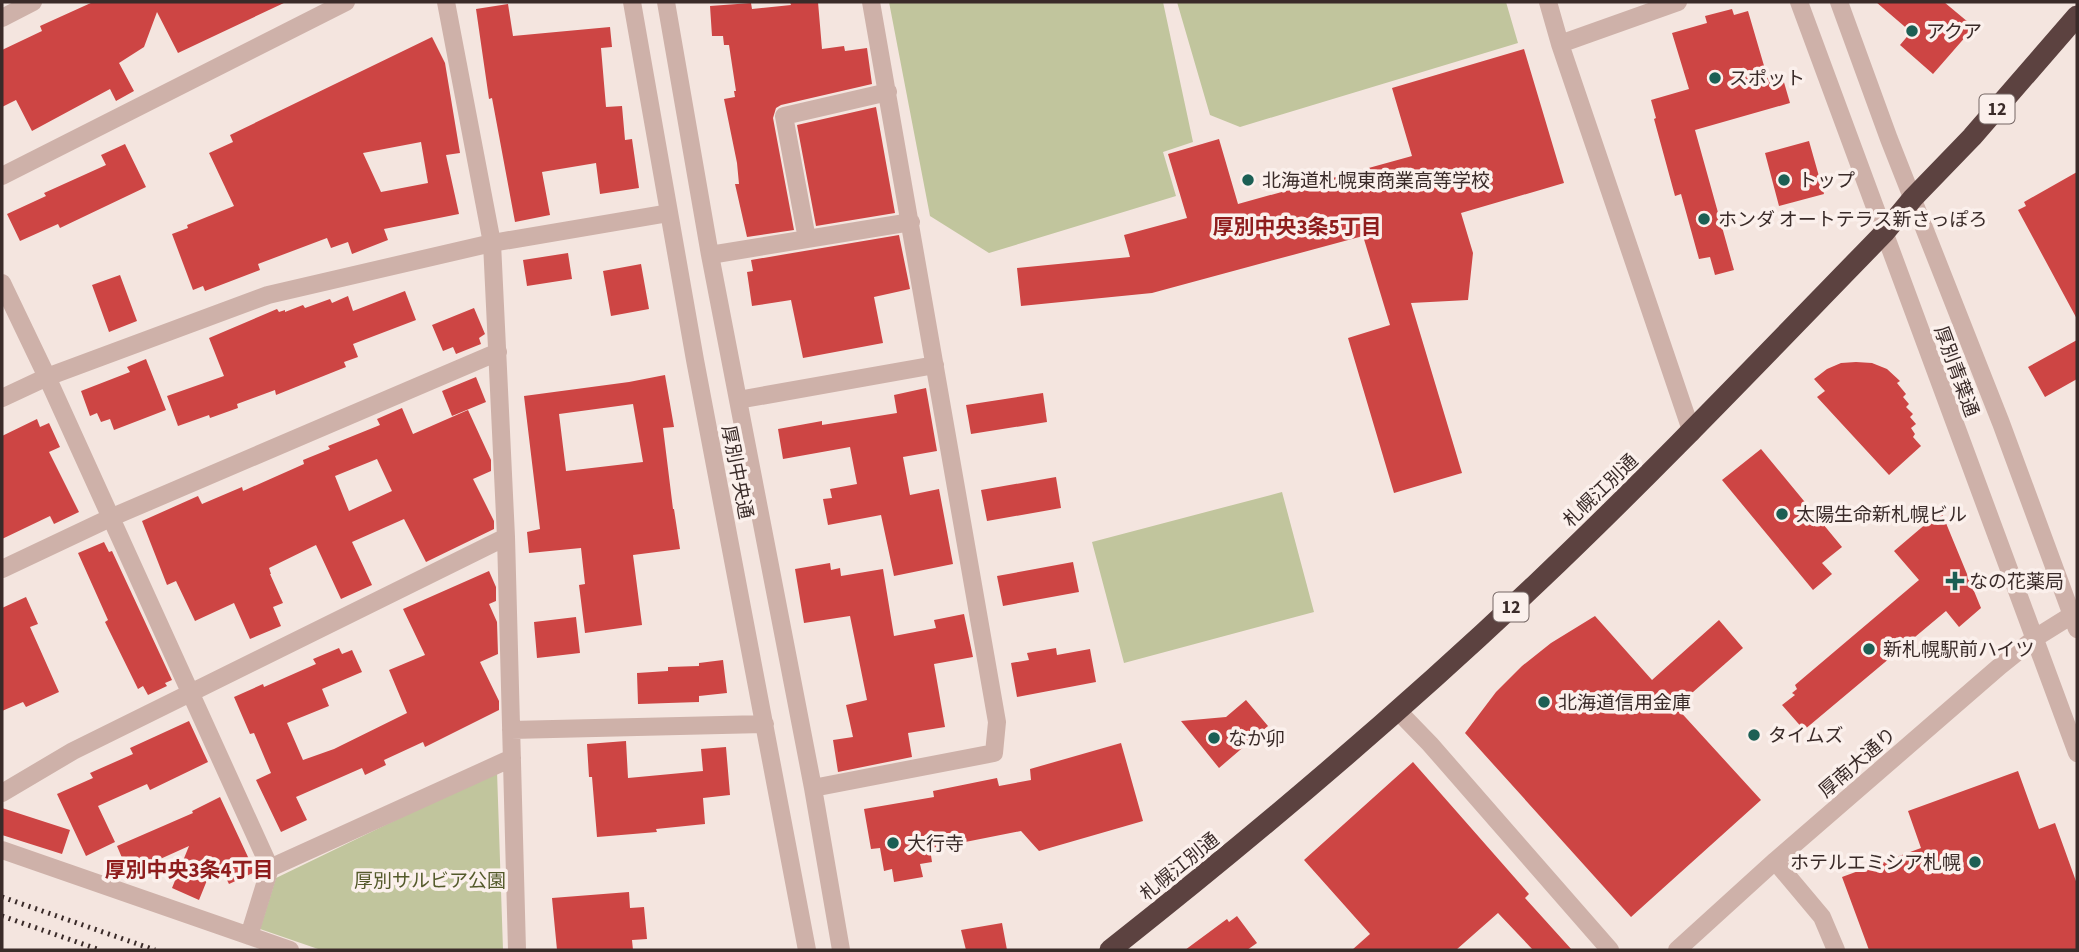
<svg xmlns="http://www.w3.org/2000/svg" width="2079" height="952" viewBox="0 0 2079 952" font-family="'Source Sans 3','Noto Sans JP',sans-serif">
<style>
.green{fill:#c1c59d}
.building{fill:#cd4544;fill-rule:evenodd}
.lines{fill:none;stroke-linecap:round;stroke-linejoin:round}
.minor{stroke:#ceb1a9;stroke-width:18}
.highway{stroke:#5c4240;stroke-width:21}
.rail{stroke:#3a2b29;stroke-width:5;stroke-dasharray:2 5;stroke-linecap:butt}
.poi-dot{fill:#1c5f54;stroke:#fbf0ec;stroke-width:2.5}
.labels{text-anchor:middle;stroke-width:7;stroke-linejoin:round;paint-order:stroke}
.shield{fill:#fbf0ec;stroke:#746664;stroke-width:2}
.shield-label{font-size:18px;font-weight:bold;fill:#3a2b29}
.poi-label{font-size:19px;fill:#3a2b29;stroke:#fbf0ec;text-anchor:start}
.street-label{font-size:19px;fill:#3a2b29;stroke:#fbf0ec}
.park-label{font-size:19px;fill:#545a2b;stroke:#fbf0ec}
.neighbourhood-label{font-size:21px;font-weight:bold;fill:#8f1d1d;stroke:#fbf0ec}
</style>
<rect width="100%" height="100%" fill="#f4e5df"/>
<path class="green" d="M889,2h274l30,140 -30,10 13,44 -187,57 -59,-37z
M1177,2h329l12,41 -278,84 -30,-12z
M1282,492l32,120 -190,51 -32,-121z
M497,771l6,179h-182l-61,-21 16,-51z"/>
<path class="building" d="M93,2h193l-108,51 -21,-41 -13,35 -25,16 15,28 -18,10 -6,-12 -78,42 -16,-31 -14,7v-57l40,-19 -2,-5z
M790,2h28l4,47 22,-3 1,5 22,-3 5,36 -91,21 -5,3 -3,10 21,112 -47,7 -12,-53h4l-2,-21 -13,-64 11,-2 -1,-6h2l-7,-46h-5l-1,-9h-11l-2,-30 41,-3 1,6 39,-4z
M1876,2h68l30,25 -41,47 -33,-29 11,-13z
M508,4l5,32 97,-9 2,20 -11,1 5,59 16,-1 3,34 7,-1 7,49 -39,6 -4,-31 -54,9 8,43 -35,7 -23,-124 -3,1 -13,-90z
M1732,9l2,6 14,-4 19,65 14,-4 9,31 -95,27 39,140 -19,5 -5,-18 -11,2 -18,-65 -6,2 -21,-77 2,-1 -5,-18 38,-11 -17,-56 35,-10 -2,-7z
M432,37l13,26 15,90 -14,2 13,59 -75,15 4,11 -36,14 -4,-12 -17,6 -4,-10 -69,26 2,6 -55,21 -2,-5 -10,4 -21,-56 16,-6 -1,-3 47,-19 -25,-53 24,-11 -3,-7zM421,142l7,41 -47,9 -18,-39z
M1524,49l40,134 -103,30 12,40 -5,47 -57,3 51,170 -68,20 -46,-155 42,-13 -27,-89 -211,57 -131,13 -4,-38 113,-11 -6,-22 63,-17 -19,-64 51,-15 19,65 174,-48 -20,-68z
M876,107l19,106 -79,13 -19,-101z
M1809,141l15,53 -45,12 -14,-53z
M125,144l21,43 -86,41 -2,-4 -38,17 -13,-27 39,-18 -2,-3 62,-28 -5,-10z
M2077,172v147l-59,-109 8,-4 -2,-4z
M899,235l11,54 -36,8 9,46 -80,15 -12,-58 -39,6 -5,-34 6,-1 -2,-11z
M568,253l4,26 -45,7 -4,-26z
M641,264l8,45 -38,7 -8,-45z
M120,275l17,46 -28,11 -17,-47z
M405,291l11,29 -63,24 5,13 -14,5 2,5 -70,28 -1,-5 -38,14 1,4 -28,10 -1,-3 -31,11 -11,-30 57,-20 -15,-38 68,-29 2,3 6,-2v2l18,-7 2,3 25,-9 2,4 16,-7 5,15z
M474,308l11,26 -6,4 2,6 -25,10 -3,-7 -10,4 -11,-26z
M2077,340v39l-32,18 -17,-30z
M146,359l20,51 -52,20 -4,-11 -9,3 -4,-9 -7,3 -9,-25 49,-19 -3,-5z
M1856,362l16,1 15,6 13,12 -3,2 9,11 -3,3 6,7 -3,3 7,7 -3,3 6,7 -5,4 4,6 -2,3 8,9 -32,29 -72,-78 8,-6 -11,-12 13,-10 14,-6z
M665,375l9,52 -11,1 10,81h1l6,40 -47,6 9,70 -57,8 -6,-48 6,-1 -4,-36 -52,5 -2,-21 13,-3 -16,-133 105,-14zM633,404l10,58 -77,9 -7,-57z
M476,377l10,25 -34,14 -10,-25z
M926,388l11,63 -34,6 7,38 29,-6 14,75 -59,12 -13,-61 -53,10 -5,-26 9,-1 -2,-9 27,-5 -7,-37 -67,12 -5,-30 44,-8v4l75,-12 -3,-18z
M1043,393l4,29 -76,12 -5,-29z
M402,408l11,26 55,-24 23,50v11l-18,8 21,42v8l-68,33 -22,-43 -52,23 20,43 -31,14 -25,-54 -47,23 2,6h-1l13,29 -10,4 8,19 -31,13 -16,-36 -39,18 -19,-40 -9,4 -25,-64 56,-25 4,8 40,-17 1,4 61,-27 -1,-4 27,-11 -2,-3 52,-21 -3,-6zM377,459l15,32 -43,20 -14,-35z
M37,419l3,8 9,-4 11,24 -11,5 30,60 -25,12 -4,-8 -48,23v-103z
M1761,449l81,98 -20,16 10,11 -19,16 -91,-110z
M1056,477l5,31 -74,13 -6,-31z
M1941,511l40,97 -22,19 -13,-16 -142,119 -22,-25 13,-10 -3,-2 5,-4 -2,-4 124,-105 -25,-29z
M104,542l5,10 3,-1 60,129 -7,3 2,3 -19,9 -5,-9 -5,3 -33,-67 3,-2 -30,-67z
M1073,562l6,30 -76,14 -6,-30z
M830,563l1,7 9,-2 1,8 42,-7 11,67 42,-8 -2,-8 30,-6 9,43 -39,7 11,63 -37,6 4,24 -74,15 -5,-32 20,-3 -7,-32 21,-5 -17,-84 -46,7 -9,-54z
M489,571l7,16v14l-7,3 8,18 1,32 -18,8 19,39v9l-74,37 -2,-5 -39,18 2,5 -21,10 -3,-7 -66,29 11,23 -26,12 -25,-52 15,-7 -17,-40 -4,1 -16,-37 29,-13 1,3 52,-23 -3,-5 26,-11 3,6 10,-4 10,22 -40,17 7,17 -42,17 16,37 31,-11 73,-36 -18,-43 36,-15 -22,-46z
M26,597l12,27 -8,3 29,65 -33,15 -3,-5 -21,9v-103z
M1595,616l57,64 67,-60 24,28 -67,59 85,93 -130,117 -166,-184 31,-41 26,-26 29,-23z
M576,617l4,36 -43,5 -3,-36z
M1056,648l1,7 33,-6 6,33 -79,15 -6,-34 18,-3 -2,-7z
M723,660l4,33 -28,3v6l-61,2 -1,-31 31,-2v-4l31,-1v-3z
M1246,700l22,26 -49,42 -38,-47 45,-4z
M189,721l19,41 -58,28 -3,-6 -49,22 17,36 -29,14 -29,-62 36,-16 -3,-5 43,-19 -3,-6z
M626,741l2,37 75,-7 -2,-22 25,-2 4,48 -27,3 2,26 -49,5 1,3 -60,5 -5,-60h-3l-2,-33z
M1121,743l22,78 -104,30 -18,-20 -91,18 2,13 -12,2 3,13 -29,5 -2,-13 -8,2 -4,-23 -9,1 -7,-40 70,-12 -1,-6 64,-13 2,8 32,-6 -1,-11z
M1413,762l116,132 -4,4 47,52h-39l-35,-37 -42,37h-104l18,-16 -66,-74z
M2018,771l21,58 16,-6 22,61v66h-208l-27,-73 79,-29 -13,-37z
M220,797l35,75 -26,12 -13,-26 -17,42 -27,-12 17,-42 -51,23 -3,-8 -10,4 -8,-19 76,-33 -1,-2z
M2,808l68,22 -8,24 -60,-19z
M629,892l1,16 14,-1 3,32 -15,1 1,10h-76l-5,-52z
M1237,916l20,27 -10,7h-62l42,-31 2,3z
M1002,923l5,27h-41l-5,-20z"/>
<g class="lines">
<path class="minor" d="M446,2l46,241 14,294 11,413
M632,2l63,358 112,590
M666,2l44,253 103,533 28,162
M1548,2l12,42 132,389
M1799,2l278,751
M1839,2l50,137 112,284 76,206
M2,18l31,-16
M1560,44l118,-42
M2,176l344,-174
M807,239l-23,-123 104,-24
M710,255l201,-33
M2,283l45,94 223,491 -21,68
M2,398l45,-21 221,-82 224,-52 177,-30
M738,400l197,-35
M2,569l108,-51 388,-166
M1397,710l33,34 180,206
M511,730l254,-6
M813,788l181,-35 3,-31 -126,-720
M2,793l71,-42 433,-214
M2,850l288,100
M1775,861l47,56 14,33
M270,868l242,-110
M1677,950l98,-89 225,-195 35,-28 37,-23"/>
<path class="highway" d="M1110,950c147,-116 291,-238 427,-367 119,-113 232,-232 347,-350l29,-35 59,-61 105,-121"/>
<path class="rail" d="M2,897l153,53
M2,916l98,34"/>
</g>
<g class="poi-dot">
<circle cx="1912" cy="31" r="7"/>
<circle cx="1715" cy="78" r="7"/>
<circle cx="1248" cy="180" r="7"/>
<circle cx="1784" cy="180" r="7"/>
<circle cx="1704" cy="219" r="7"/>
<circle cx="1782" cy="514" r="7"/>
<path d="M1951.5 570.5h7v7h7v7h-7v7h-7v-7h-7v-7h7z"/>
<circle cx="1869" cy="649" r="7"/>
<circle cx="1544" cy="702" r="7"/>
<circle cx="1754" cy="735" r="7"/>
<circle cx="1214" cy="738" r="7"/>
<circle cx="893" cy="843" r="7"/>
<circle cx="1975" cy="862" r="7"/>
</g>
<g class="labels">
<g class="shield">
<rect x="1979.5" y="94.5" width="35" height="29" rx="5"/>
<rect x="1493.5" y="592.5" width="35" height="29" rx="5"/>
</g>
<g class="shield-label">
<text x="1997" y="115">12</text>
<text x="1511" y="613">12</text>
</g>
<g class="poi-label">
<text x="1926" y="38">アクア</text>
<text x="1729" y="85">スポット</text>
<text x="1262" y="187">北海道札幌東商業高等学校</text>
<text x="1798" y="187">トップ</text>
<text x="1718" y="226">ホンダ オートテラス新さっぽろ</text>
<text x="1796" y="521">太陽生命新札幌ビル</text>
<text x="1969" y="588">なの花薬局</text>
<text x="1883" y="656">新札幌駅前ハイツ</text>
<text x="1558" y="709">北海道信用金庫</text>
<text x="1768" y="742">タイムズ</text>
<text x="1228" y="745">なか卯</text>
<text x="907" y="850">大行寺</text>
<text x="1961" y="869" text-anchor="end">ホテルエミシア札幌</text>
</g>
<g class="street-label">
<text transform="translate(1957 371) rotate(70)" y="7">厚別青葉通</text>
<text transform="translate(738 472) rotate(79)" y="7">厚別中央通</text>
<text transform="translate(1600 490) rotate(-44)" y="7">札幌江別通</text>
<text transform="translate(1857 762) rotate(-41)" y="7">厚南大通り</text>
<text transform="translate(1179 866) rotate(-39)" y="7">札幌江別通</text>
</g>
<g class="park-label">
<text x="430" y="887">厚別サルビア公園</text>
</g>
<g class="neighbourhood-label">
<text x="1297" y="234">厚別中央3条5丁目</text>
<text x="189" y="877">厚別中央3条4丁目</text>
</g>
</g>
<rect width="2079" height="952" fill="none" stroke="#3a2b29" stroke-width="7"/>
</svg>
